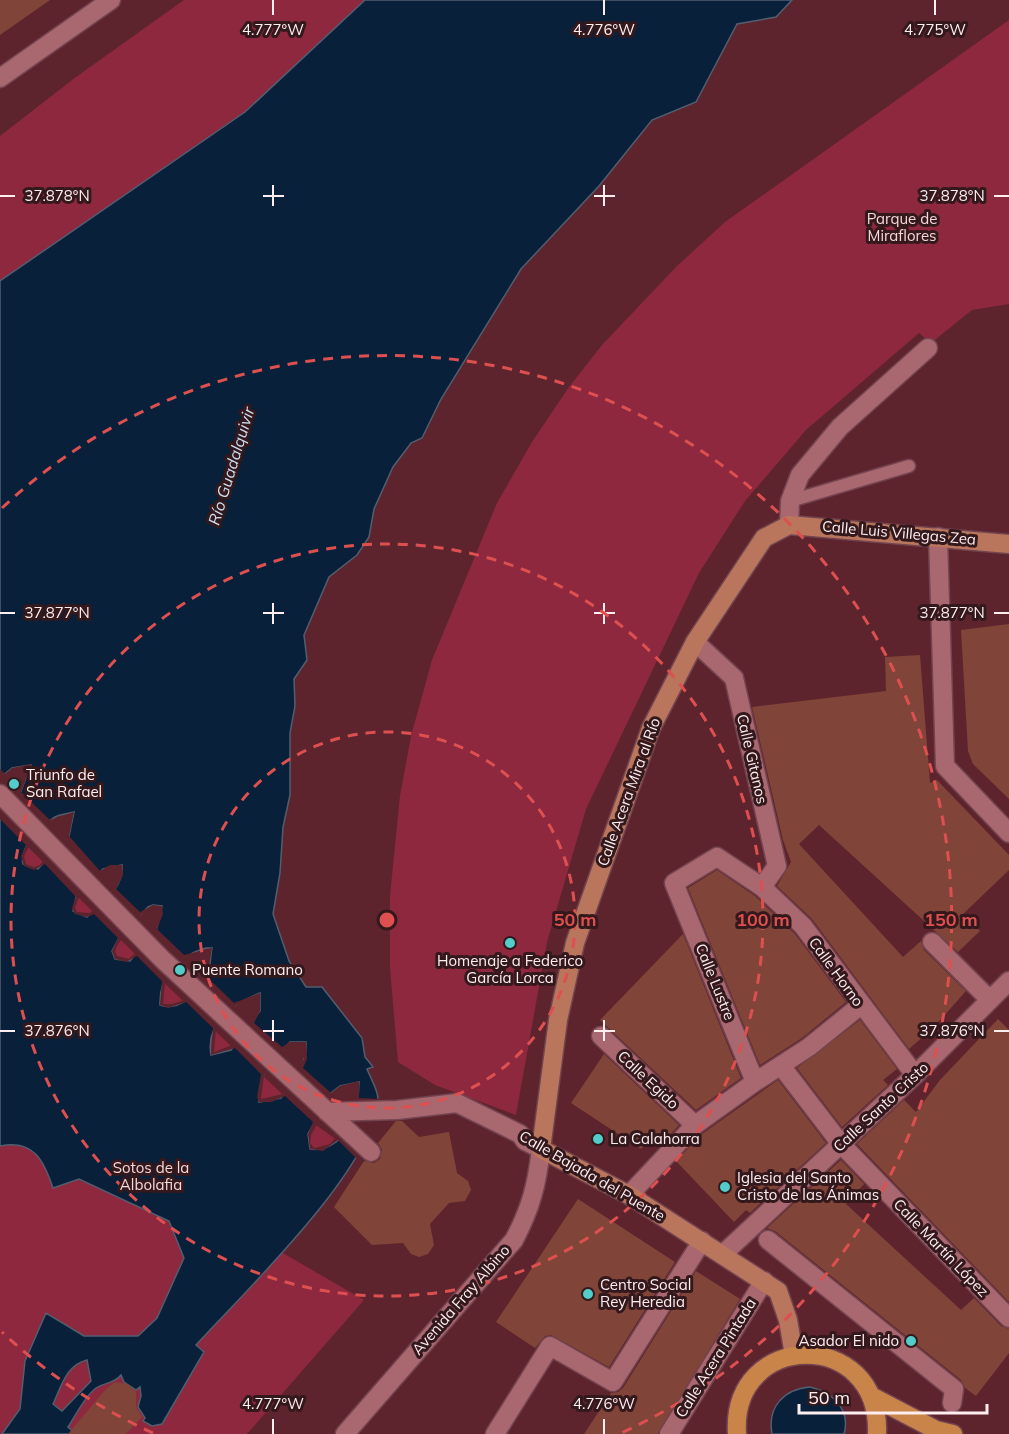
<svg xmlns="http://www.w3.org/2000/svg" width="1009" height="1434" viewBox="0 0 1009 1434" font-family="Mulish,sans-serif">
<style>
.green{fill:#8e283e}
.water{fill:#082039;stroke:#525e70;stroke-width:1.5;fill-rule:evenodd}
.pier{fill:#5e242e;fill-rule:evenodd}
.building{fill:#804438}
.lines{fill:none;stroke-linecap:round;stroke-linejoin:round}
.lane-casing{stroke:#72444f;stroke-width:15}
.street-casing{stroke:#72444f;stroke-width:21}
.secondary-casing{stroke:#72444f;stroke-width:21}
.primary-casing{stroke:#72444f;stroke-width:21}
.lane{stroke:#a96770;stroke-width:12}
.street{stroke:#a96770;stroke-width:18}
.secondary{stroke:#b9765c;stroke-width:18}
.primary{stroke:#c98449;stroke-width:18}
.ticks{fill:none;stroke:#feeef0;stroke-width:2}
.ring{fill:none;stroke:#de5050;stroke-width:3;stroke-dasharray:10 8}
.poi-dot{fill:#53cdc9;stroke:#33181c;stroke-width:2}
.labels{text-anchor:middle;stroke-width:6;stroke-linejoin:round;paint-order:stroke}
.park-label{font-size:15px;fill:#f5d6d8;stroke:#33181c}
.street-label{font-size:15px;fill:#feeef0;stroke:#33181c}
.poi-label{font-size:15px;fill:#feeef0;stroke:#33181c;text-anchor:start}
.water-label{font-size:16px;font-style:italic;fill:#cee0f5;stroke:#33181c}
.ticks-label{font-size:15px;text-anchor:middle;fill:#feeef0;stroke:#33181c;stroke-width:6;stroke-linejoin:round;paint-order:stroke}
.centre{fill:#de5050;stroke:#33181c;stroke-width:3}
.ring-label{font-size:18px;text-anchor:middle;font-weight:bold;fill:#de5050;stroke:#33181c;stroke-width:6;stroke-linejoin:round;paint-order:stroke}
</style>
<rect width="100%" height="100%" fill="#5e242e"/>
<path class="green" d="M184,0h181l-120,112 -245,169v-145l76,-59z
M1009,20v284l-37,6 -41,33 -12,-10 -113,97 -61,71 -46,72 -113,236 -39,133 -31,173 -81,-30 -37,-23 -8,-94v-72l10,-100 11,-60 21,-76 65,-157 35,-61 37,-55 33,-42 74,-78 49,-45z
M0,819l162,162 151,142 24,17 -9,59 -47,53 83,48 -117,134h-247z"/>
<path class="water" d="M365,0h427l-16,17 -39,7 -41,78 -44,18 -53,66 -78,83 -80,130 -19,39 -11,5 -18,24 -19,42 -5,28 -12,18 -28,22 -25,58 3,25 -13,19 1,27 -5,27v62l-7,32 -3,46 -7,41 16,47 17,26h16l40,51 3,19 8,10 -6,2c3,8 11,21 11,30 -4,70 -134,193 -182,246l8,7 -42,72 -10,2 -9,-5 2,-3 -7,-11 3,-11 -1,-9 -4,3 -12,-8 -3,-7c-7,9 -16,7 -25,13 -12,9 -20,27 -28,39l8,7h-74l18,-25 5,-48 21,-48 38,23h54l19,-18 27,-60 -15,-37 -90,-42 -26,9c-9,-27 -19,-49 -53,-42v-335l21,-20 10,-26 -19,3 -12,10v-497l245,-169zM74,812l-5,24 -31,33 -15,-5c-4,-17 18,-38 32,-47 5,-3 13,-3 19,-5zM122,865c2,23 -19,37 -35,52l-14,-6 3,-14 27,-28zM153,905l9,1 -5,22 -27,33 -15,-2 -3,-8 7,-13 29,-31zM206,948h6c-2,8 -1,21 -5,29 -8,17 -29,35 -47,28 -1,-30 18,-49 46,-57zM260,993v18l-29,39 -20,5c-6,-33 22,-51 49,-62zM290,1042h16c1,24 -11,37 -25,56l-22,4c-1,-31 12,-38 31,-60zM359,1082c-1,11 0,28 -5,37 -9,18 -24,33 -44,30l-2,-15 23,-41 9,-7zM87,1360l4,21 -29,30 -9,-7c8,-17 13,-39 34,-44z
M810,1387c22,5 41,22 34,47h-72c-5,-27 12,-45 38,-47z"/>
<path class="pier" d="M32,764l-11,28 29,28 24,-8 -5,24 31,35 10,-6h12l1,10 -7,14 24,23 13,-7 9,1 1,8 -6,15 27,26 28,-7 -5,29 27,26 26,-10v18l-6,12 28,24 8,-5h16l1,17 -4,9 28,25 9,-7 19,-5v17l22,1 -10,35 -13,26 -20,-20 -15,11 -13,-2 -2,-15 5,-12 -28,-26 -14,6h-12l-2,-5 4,-23 -26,-26 -24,7 2,-27 -27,-26 -18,6 -8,-3 2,-24 -25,-25 -11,6 -11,-3 -3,-8 6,-13 -24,-24 -7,3 -12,-3 -3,-6 4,-11 -31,-33 -11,6 -10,-4 -3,-10 5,-11 -26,-26v-12l18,-17 10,-22 -14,3 -14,10v-12l5,5 7,-6zM71,815l-5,19 -26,31 -6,2 -8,-3 -2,-8 5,-9 23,-24zM116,867h3l1,8 -6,12 -24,26 -13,-1 -2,-4 3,-9 27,-28zM159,909l-1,11 -24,34 -5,5 -12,-3 -2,-5 3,-7 24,-30 7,-4zM209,951l-5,25 -20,24 -12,4h-9l2,-21 21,-25zM257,997v13l-6,11 -19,24 -18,7 2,-23 20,-23zM291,1045h12l1,14 -4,7 -17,28 -22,5 3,-24 20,-25zM356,1085l-4,32 -22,27 -16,4 -4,-5 1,-8 23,-40 7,-6z"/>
<path class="building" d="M0,0h50l-50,35z
M1009,624v175l-36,-35 -5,-13 -7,-121z
M920,655l10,128 7,-3 72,75v15l-47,45 18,16 -22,21 -139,-127 -20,19 104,113 18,-16 3,9 42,41 -31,35 -26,23 -97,-130 -35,-33 14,-24 -8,-22 -31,-133 134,-16 -1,-34z
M717,870l38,26 40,38 51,68 -44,36 -42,27 -72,-177z
M683,934l58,144 -45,32 -96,-90z
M998,1019l11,11v272l-152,-158 47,-44 12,12 24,-32z
M860,1020l37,49 -14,11 5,5 -46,42 -45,-59z
M604,1054l75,71 -18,20 -8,-9 -12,13 -70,-46z
M778,1080l48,63 -76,70 -4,-3 -12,12 -58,-61 26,-27z
M396,1121h6l17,16 30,-5 8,41 11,8 3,9 -6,11 -16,2 -19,21 4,21 -6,9 -9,3 -8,-3 -8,-11 -31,2 -38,-38 30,-46 10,2 6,-4 2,-10 -4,-6z
M841,1160l23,24 -18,20 115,106 13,-12 27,28 8,3v24l-33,43 -11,-8 -4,-8 -186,-149 -8,-3z
M578,1199l97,63 -66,105 -58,-32 -6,1 -10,12 -39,-26z
M696,1271l44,28 -82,135h-74l27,-41 7,-1 5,-4z
M115,1382l13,2 8,8v15l6,10 -16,17h-58l38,-45z"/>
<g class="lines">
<g class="lane-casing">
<path id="lane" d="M790,501l119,-35"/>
</g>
<g class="street-casing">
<path id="street" d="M0,78l111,-78
M789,525l1,-24 10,-26 40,-48 88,-79
M938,537l7,229 64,67
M695,642l39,36 43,188 -15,21
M0,794l162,165 209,193
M932,942l58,58
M601,1036l94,89
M782,1067l59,77 168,174
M755,1082l-81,-199 43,-26 45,30 41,39 112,149
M327,1112l70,-2 60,-7 63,31 5,7 16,8c-4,35 -10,59 -27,91l-169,194
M629,1195l66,-70 60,-43 54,-35 52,-42
M768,1240l186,149 -2,14
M723,1254l192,-179 94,-94
M495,1434l55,-88 63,36 89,-141
M669,1434l95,-153"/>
</g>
<g class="secondary-casing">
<path id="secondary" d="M794,1355l-6,-35 -10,-29 -149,-96 -88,-46 17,-129 17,-77 76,-215 44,-86 69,-104 25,-13 220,19"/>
</g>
<g class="primary-casing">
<path id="primary" d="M873,1397l63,33 17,4
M737,1434c-7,-104 144,-107 140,0"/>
</g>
<use href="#lane" class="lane"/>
<use href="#street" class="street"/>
<use href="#secondary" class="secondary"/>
<use href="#primary" class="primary"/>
</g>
<path class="ticks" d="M273,0v15M604,0v15M935,0v15M273,185v21M604,185v21M0,196h15M263,196h21M594,196h21M994,196h15M273,603v21M604,603v21M0,613h15M263,613h21M594,613h21M994,613h15M273,1020v21M604,1020v21M0,1031h15M263,1031h21M594,1031h21M994,1031h15M273,1419v15M604,1419v15"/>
<g class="ring">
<circle cx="387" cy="920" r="188"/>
<circle cx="387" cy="920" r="376"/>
<path d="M153 1433A564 564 0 0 1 2 1332M2 508A564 564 0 1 1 621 1433"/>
</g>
<g class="poi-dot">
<circle cx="14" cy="784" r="6"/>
<circle cx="510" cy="943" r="6"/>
<circle cx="180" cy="970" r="6"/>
<circle cx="598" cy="1139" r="6"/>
<circle cx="725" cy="1187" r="6"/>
<circle cx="588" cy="1294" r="6"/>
<circle cx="911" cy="1341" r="6"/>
</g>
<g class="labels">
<g class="park-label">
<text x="902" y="224">Parque de<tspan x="902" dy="17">Miraflores</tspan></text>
<text x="151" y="1173">Sotos de la<tspan x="151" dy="17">Albolafia</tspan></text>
</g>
<g class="street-label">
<text transform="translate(899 533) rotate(5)" y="5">Calle Luis Villegas Zea</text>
<text transform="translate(752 759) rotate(77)" y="5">Calle Gitanos</text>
<text transform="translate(629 792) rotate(-70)" y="5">Calle Acera Mira al Río</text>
<text transform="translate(836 972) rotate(54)" y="5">Calle Horno</text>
<text transform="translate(715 982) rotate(68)" y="5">Calle Lustre</text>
<text transform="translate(648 1080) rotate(43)" y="5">Calle Egido</text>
<text transform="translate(881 1107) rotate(-43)" y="5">Calle Santo Cristo</text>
<text transform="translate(592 1176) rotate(30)" y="5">Calle Bajada del Puente</text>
<text transform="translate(941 1248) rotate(46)" y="5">Calle Martín López</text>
<text transform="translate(461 1300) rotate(-49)" y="5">Avenida Fray Albino</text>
<text transform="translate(716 1358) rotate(-58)" y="5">Calle Acera Pintada</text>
</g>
<g class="poi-label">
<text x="26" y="780">Triunfo de<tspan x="26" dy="17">San Rafael</tspan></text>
<text x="510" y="966" text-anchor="middle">Homenaje a Federico<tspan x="510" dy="17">García Lorca</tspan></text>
<text x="192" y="975">Puente Romano</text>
<text x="610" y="1144">La Calahorra</text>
<text x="737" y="1183">Iglesia del Santo<tspan x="737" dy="17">Cristo de las Ánimas</tspan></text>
<text x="600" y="1290">Centro Social<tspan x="600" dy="17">Rey Heredia</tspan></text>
<text x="899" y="1346" text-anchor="end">Asador El nido</text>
</g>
<g class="water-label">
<text transform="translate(231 466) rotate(-73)" y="6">Río Guadalquivir</text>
</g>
</g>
<g class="ticks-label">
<text x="273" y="35">4.777°W</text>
<text x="604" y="35">4.776°W</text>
<text x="935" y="35">4.775°W</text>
<text x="57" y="201">37.878°N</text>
<text x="952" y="201">37.878°N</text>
<text x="57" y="618">37.877°N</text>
<text x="952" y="618">37.877°N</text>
<text x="57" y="1036">37.876°N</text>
<text x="952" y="1036">37.876°N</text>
<text x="273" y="1409">4.777°W</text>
<text x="604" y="1409">4.776°W</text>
</g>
<circle cx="387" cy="920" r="9" class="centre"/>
<g class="ring-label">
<text x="575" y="926">50 m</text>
<text x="763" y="926">100 m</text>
<text x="951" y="926">150 m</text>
</g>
<path d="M799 1404v9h188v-9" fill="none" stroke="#feeef0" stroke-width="3"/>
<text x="808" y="1404" font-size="18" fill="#feeef0" stroke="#33181c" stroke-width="4.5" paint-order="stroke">50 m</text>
</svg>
